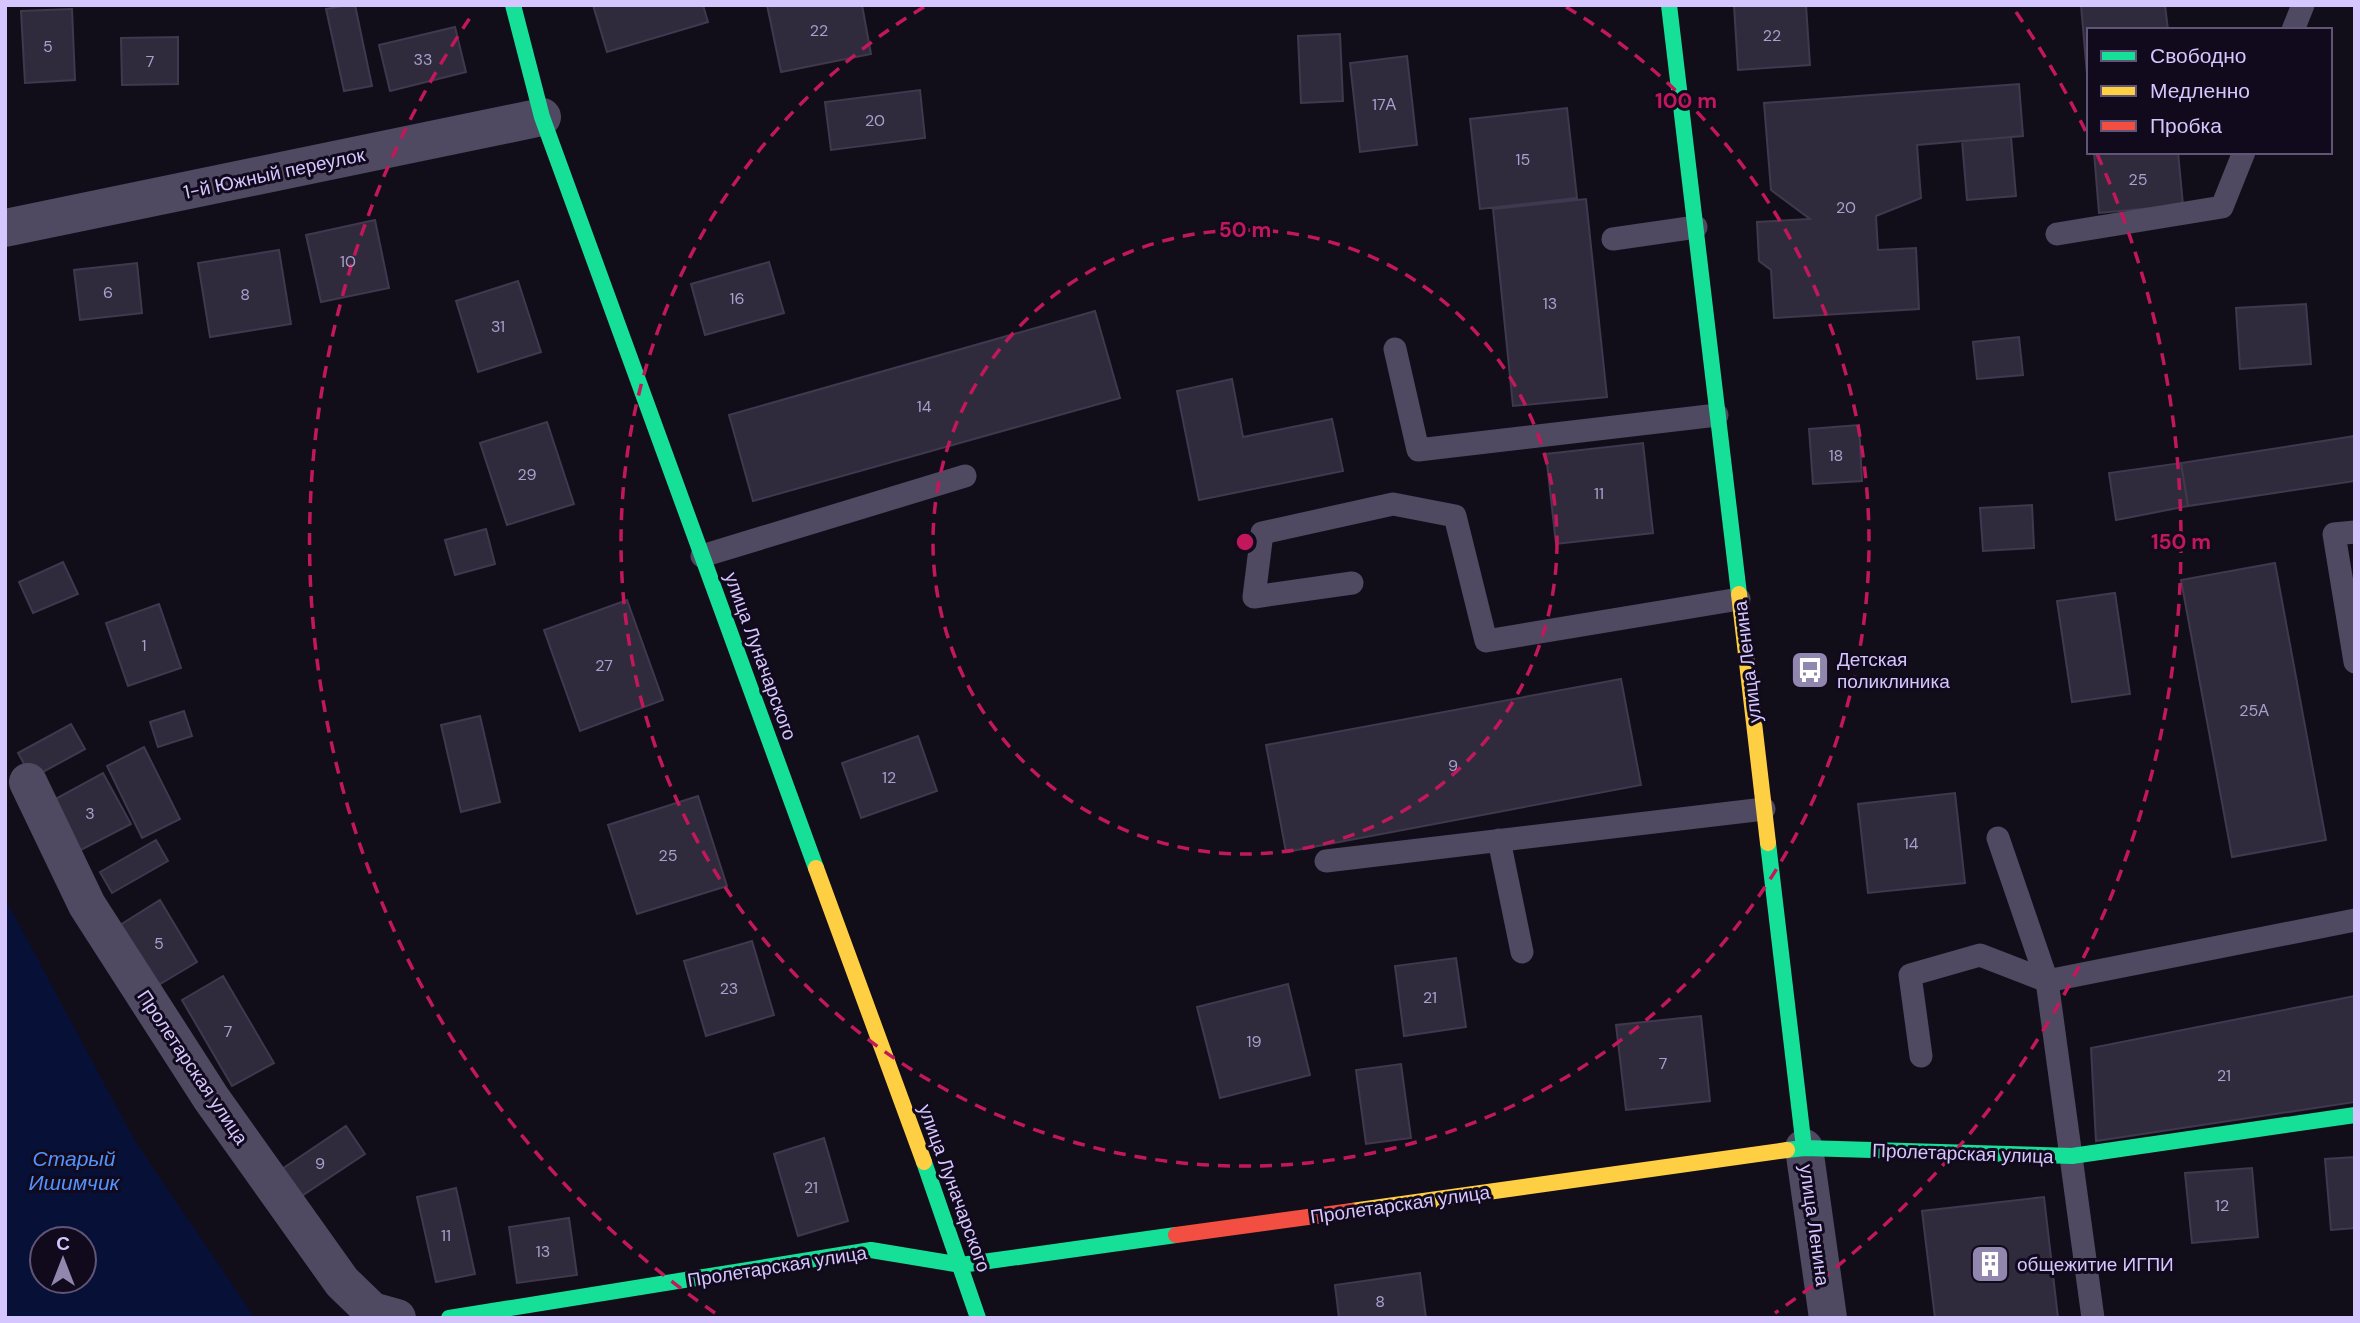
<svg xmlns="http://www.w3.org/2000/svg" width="2360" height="1323" viewBox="0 0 2360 1323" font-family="'DM Sans',sans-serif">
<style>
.water{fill:#071037;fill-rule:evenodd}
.building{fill:#302b3c;stroke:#40384e;stroke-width:2}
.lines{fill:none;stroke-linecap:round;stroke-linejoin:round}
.lane{stroke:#4f4962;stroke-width:23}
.street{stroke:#4f4962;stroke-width:38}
.fast{stroke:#16e098;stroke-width:16}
.slow{stroke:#ffcf43;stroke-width:16}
.jam{stroke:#f24e42;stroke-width:16}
.ring{fill:none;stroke:#c2185b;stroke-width:3.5;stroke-dasharray:12 9}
.labels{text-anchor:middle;stroke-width:6;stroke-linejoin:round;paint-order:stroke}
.number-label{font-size:16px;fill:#ac9fce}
.street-label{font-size:19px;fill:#d6c6ff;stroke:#110a1d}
.poi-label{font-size:19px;fill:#d6c6ff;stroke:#110a1d;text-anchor:start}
.water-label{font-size:21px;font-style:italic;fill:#5493ff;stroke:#110a1d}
.centre{fill:#c2185b;stroke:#110a1d;stroke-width:3.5}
.ring-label{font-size:21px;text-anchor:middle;font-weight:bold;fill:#c2185b;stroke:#110a1d;stroke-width:6;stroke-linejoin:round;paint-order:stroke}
</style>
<rect width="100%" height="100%" fill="#120e19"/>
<path class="water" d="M5,898l130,243 120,177h-250zM42,1239h42v42h-42z"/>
<path class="building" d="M347,5h8l17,81 -28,5 -18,-82z
M593,5h110l5,17 -101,30z
M767,5h95l9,49 -90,18z
M1734,5h72l4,60 -72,5z
M2081,5h84l3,25h-79v67z
M72,9l3,71 -50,3 -4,-72z
M455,27l11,45 -76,19 -11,-46z
M1340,34l3,67 -42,2 -3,-67z
M178,37v47l-56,1 -1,-47z
M1407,56l10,89 -57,7 -10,-89z
M2019,84l4,52 -106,9 4,53 -45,18 2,34 38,-2 3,61 -145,9 -3,-48 -12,-9 -2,-39 53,-3 -39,-29 -7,-87z
M920,90l5,48 -94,12 -6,-48z
M1567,108l10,90 -97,11 -10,-90z
M2011,137l5,59 -49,4 -5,-59z
M2094,152h84l5,53 -84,8z
M1586,199l21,198 -94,9 -20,-197z
M375,220l14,68 -68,14 -15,-67z
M279,250l12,74 -81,13 -12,-74z
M769,262l15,51 -79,22 -14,-51z
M137,263l5,50 -62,7 -6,-50z
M518,281l23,71 -63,20 -22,-71z
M2306,304l5,60 -71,5 -4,-61z
M1095,311l25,87 -367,103 -24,-86z
M2019,337l4,38 -46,4 -4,-37z
M1232,379l11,58 89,-18 11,52 -144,29 -22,-109z
M547,422l27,82 -67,21 -27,-82z
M1859,425l3,56 -49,3 -4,-55z
M2355,436v45l-167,25 -7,-43z
M1643,443l10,90 -97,11 -10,-90z
M2181,463l7,43 -72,14 -7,-47z
M2032,505l2,43 -51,3 -3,-43z
M486,529l9,35 -40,11 -10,-35z
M63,562l15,32 -45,19 -14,-31z
M2275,563l51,277 -94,17 -51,-277z
M2115,593l15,101 -58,8 -15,-101z
M627,600l36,100 -83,31 -36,-101z
M159,604l22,64 -53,18 -22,-63z
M1621,679l20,106 -355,67 -20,-107z
M184,711l8,25 -34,11 -8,-25z
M480,716l20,86 -39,10 -20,-87z
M71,724l14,25 -53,29 -14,-25z
M918,736l19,55 -76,27 -19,-55z
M144,747l36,72 -38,19 -35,-72z
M103,773l28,51 -54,28 -27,-50z
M1955,793l10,90 -97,10 -10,-89z
M698,796l29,90 -90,28 -29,-89z
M156,840l12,21 -56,32 -12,-21z
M160,900l37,62 -40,24 -37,-61z
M752,941l22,74 -68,21 -22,-75z
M1456,958l10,69 -62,9 -9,-70z
M223,976l51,87 -42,23 -50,-86z
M1288,984l22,91 -90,23 -23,-91z
M2355,996v106l-259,39 -5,-93z
M1701,1016l9,85 -84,9 -10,-85z
M1401,1064l10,74 -45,6 -10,-74z
M346,1126l19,28 -71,47 -18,-28z
M824,1138l24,83 -50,15 -24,-82z
M2355,1157v71l-24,2 -6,-71z
M2252,1168l6,69 -66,6 -7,-70z
M456,1188l19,86 -39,8 -19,-85z
M2044,1197l14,121h-123l-13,-107z
M569,1218l8,57 -60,8 -8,-56z
M1420,1273l6,45h-87l-4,-33z"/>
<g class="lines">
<path class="lane" d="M2293,30l10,-25
M2057,234l165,-27 22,-55
M1613,239l83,-12
M1395,349l23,101 299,-35
M2355,532l-21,2 21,128
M702,556l263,-80
M1352,583l-98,14 8,-64 131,-29 62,12 31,125 253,-42
M1998,838l49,143
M1499,840l23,112
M1326,861l438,-52
M1921,1056l-11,-81 70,-20 67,26
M2093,1318l-46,-337 308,-61"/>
<path class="street" d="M5,228l537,-111
M28,782l59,123 124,193 131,184 30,29 25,7
M1804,1148l24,170"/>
<path class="fast" d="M513,5l29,112 274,751
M1669,5l70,589
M1768,843l36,305
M1787,1150l17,-2 268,8 283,-41
M924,1162l54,156
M449,1318l422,-68 90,15 215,-30"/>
<path class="slow" d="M1739,594l29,249
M816,868l108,294
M1352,1211l435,-61"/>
<path class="jam" d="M1176,1235l176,-24"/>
</g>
<g class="ring">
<circle cx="1245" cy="542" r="312"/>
<path d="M1566 7A624 624 0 1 1 924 7"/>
<path d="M715 1313A936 936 0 0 1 474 12M2016 12A936 936 0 0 1 2086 132M2097 154A936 936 0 0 1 1775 1313"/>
</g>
<defs>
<g id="bus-square" transform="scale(2.0125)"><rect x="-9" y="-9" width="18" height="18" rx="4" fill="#9186ae" stroke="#110a1d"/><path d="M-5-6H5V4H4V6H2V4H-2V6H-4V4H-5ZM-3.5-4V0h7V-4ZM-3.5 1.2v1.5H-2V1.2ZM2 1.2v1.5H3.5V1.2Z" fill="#fff"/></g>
<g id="building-square" transform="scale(2.0125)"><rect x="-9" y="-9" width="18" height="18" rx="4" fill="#9186ae" stroke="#110a1d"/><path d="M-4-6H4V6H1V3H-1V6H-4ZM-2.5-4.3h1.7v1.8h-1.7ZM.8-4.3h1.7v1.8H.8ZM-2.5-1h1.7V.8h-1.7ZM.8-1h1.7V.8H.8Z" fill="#fff"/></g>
</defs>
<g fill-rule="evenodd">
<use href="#bus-square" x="1810" y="670"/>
<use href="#building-square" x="1990" y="1264"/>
</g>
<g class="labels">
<g class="number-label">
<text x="819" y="36">22</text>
<text x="1772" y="41">22</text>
<text x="48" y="52">5</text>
<text x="423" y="65">33</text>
<text x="150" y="67">7</text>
<text x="1384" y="110">17А</text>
<text x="875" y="126">20</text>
<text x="1523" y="165">15</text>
<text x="2138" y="185">25</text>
<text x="1846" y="213">20</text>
<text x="348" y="267">10</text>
<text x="108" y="298">6</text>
<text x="245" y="300">8</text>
<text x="737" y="304">16</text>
<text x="1550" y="309">13</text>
<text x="498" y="332">31</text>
<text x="924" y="412">14</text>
<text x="1836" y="461">18</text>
<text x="527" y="480">29</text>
<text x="1599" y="499">11</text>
<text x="144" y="651">1</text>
<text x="604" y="671">27</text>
<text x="2254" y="716">25А</text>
<text x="1453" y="771">9</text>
<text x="889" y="783">12</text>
<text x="90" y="819">3</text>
<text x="1911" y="849">14</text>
<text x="668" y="861">25</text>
<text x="159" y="949">5</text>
<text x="729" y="994">23</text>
<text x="1430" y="1003">21</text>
<text x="228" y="1037">7</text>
<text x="1254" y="1047">19</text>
<text x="1663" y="1069">7</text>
<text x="2224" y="1081">21</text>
<text x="320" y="1169">9</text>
<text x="811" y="1193">21</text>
<text x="2222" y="1211">12</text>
<text x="446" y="1241">11</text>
<text x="543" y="1257">13</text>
<text x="1380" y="1307">8</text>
</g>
<g class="street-label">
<text transform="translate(274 173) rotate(-12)" y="7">1-й Южный переулок</text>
<text transform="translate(761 656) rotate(70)" y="7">улица Луначарского</text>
<text transform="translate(1747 662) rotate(-97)" y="7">улица Ленина</text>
<text transform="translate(193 1067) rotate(56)" y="7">Пролетарская улица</text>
<text transform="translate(1963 1153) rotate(2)" y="7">Пролетарская улица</text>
<text transform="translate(955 1188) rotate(70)" y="7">улица Луначарского</text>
<text transform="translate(1400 1204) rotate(-8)" y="7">Пролетарская улица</text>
<text transform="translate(1815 1225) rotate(82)" y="7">улица Ленина</text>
<text transform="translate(777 1266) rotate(-9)" y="7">Пролетарская улица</text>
</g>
<g class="poi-label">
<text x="1837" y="666">Детская<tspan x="1837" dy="22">поликлиника</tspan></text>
<text x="2017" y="1271">общежитие ИГПИ</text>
</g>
<g class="water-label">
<text x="74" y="1166">Старый<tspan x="74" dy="24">Ишимчик</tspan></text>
</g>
</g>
<circle cx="1245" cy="542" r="10" class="centre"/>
<g class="ring-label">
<text x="1686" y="108">100 m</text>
<text x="1245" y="237">50 m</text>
<text x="2181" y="549">150 m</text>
</g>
<rect width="2360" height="1323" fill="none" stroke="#d6c6ff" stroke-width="14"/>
<rect x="2087" y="28" width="245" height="126" fill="#110a1d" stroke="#605577" stroke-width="2"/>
<rect x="2101" y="51" width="35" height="10" fill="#16e098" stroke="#605577" stroke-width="2"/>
<text x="2150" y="63" font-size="21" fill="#d6c6ff">Свободно</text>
<rect x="2101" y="86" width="35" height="10" fill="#ffcf43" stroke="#605577" stroke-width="2"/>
<text x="2150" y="98" font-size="21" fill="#d6c6ff">Медленно</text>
<rect x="2101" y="121" width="35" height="10" fill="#f24e42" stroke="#605577" stroke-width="2"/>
<text x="2150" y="133" font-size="21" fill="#d6c6ff">Пробка</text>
<g transform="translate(63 1260)"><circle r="33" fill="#110a1d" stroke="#605577" stroke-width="2"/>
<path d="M0-5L12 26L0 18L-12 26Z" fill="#9186ae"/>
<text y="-10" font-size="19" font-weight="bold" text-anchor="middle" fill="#d6c6ff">С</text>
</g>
</svg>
